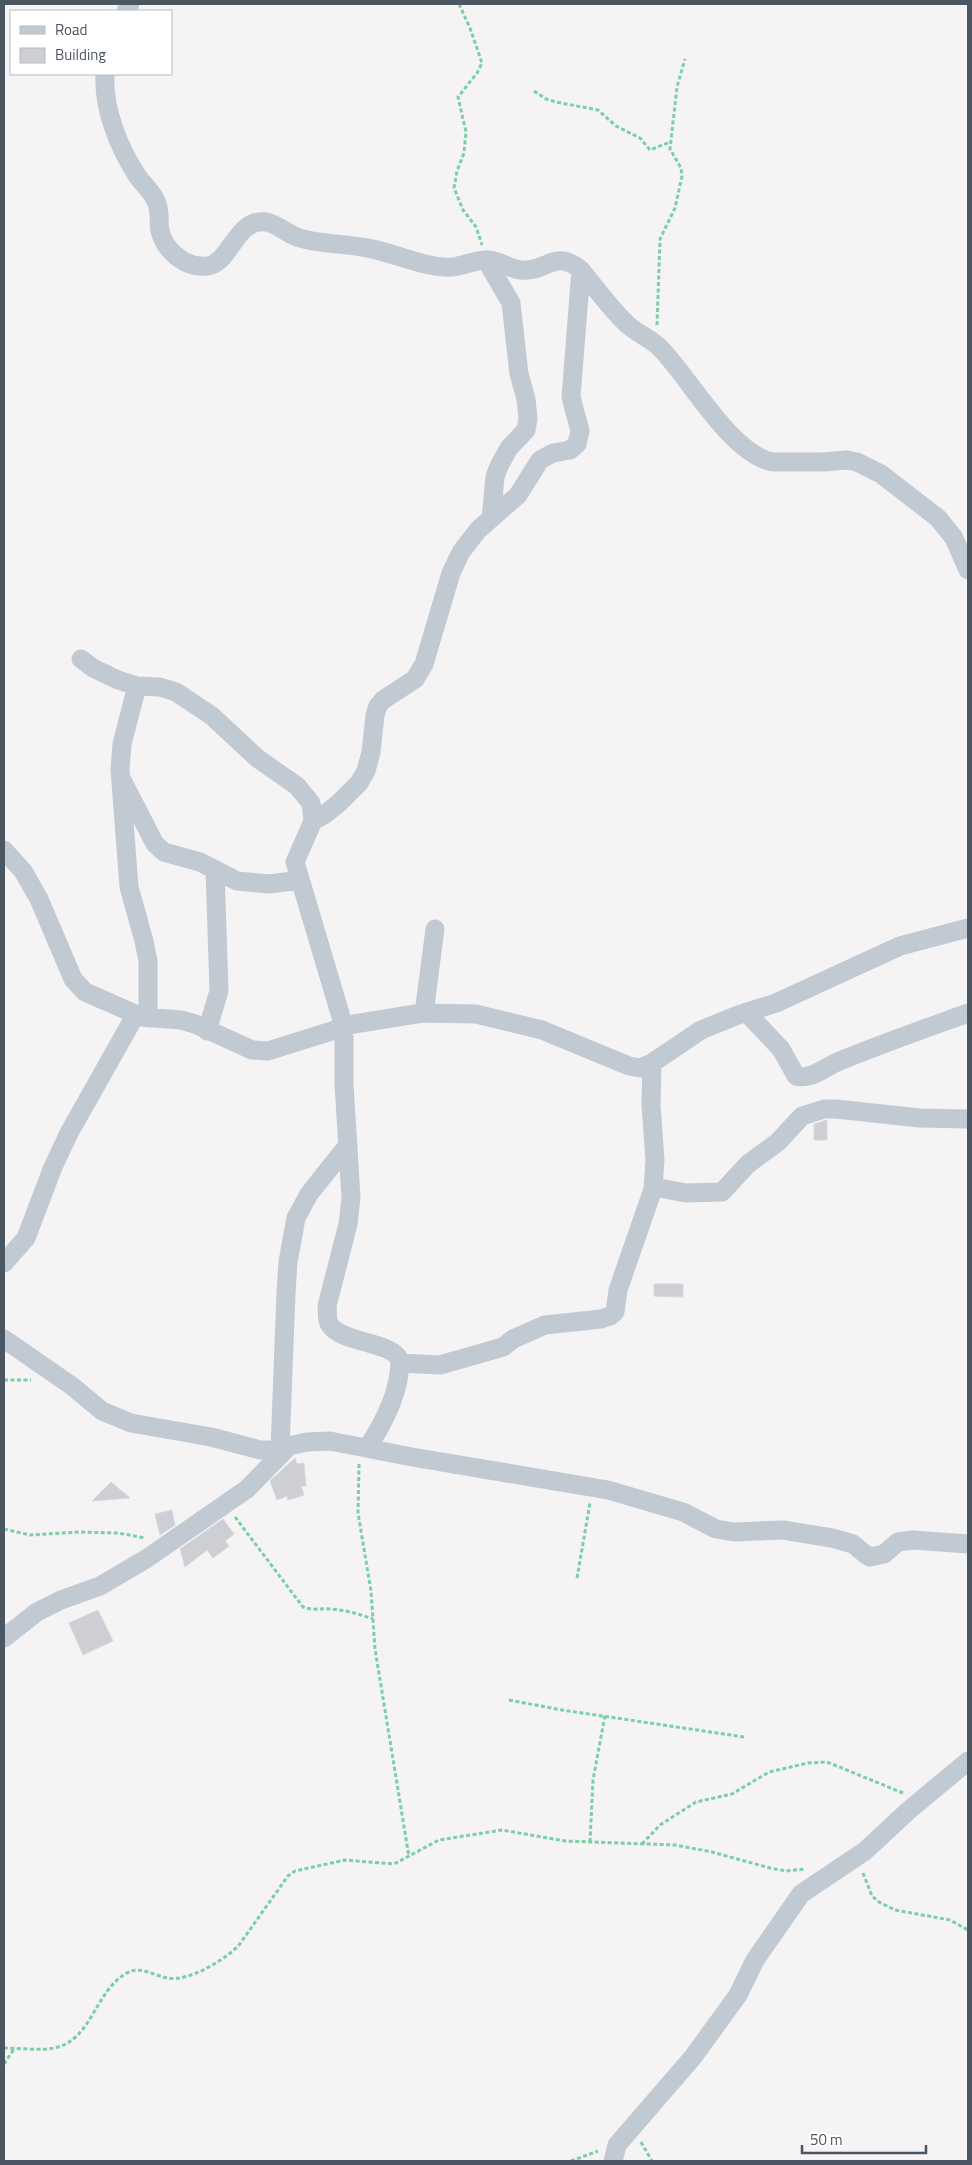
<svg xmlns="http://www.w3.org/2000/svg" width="972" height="2165" viewBox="0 0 972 2165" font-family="'Titillium Web',sans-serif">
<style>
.building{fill:#cdcfd5;stroke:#d7d9de}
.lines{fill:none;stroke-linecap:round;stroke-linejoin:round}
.path{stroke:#7ad0a6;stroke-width:3;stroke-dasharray:4 2.5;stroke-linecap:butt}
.minor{stroke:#c1cad2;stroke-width:19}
</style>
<rect width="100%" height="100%" fill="#f5f3f3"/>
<path class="building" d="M827,1120v20h-13v-16z
M654,1284h29v13l-29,-1z
M295,1458l2,6 7,-1 2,23h-5l3,9 -16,5 -1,-4 -10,4 -7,-19z
M111,1482l19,16 -38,3z
M172,1510l3,15 -15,10 -5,-21z
M223,1519l11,15 -9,7 4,5 -16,12 -6,-8 -22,17 -5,-18z
M98,1610l15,31 -30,14 -14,-32z"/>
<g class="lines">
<path class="path" d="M459,4l11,24 12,35 -5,10 -19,24 8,35 -2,21 -7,18 -3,17 9,22 13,17 6,18
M534,91l12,8 10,3 42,8 18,16 24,12 10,12 20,-8
M657,325l3,-86 15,-31 7,-32 -1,-8 -11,-19 7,-62 8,-28
M4,1380h27
M359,1464l-1,49 13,78 4,58 34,208
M235,1517l68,90c10,4 18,1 28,2 14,1 28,5 42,10
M4,1529l26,6 49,-3 39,1 27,5
M577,1578l13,-75
M509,1700l53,10 182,27
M590,1842l3,-62 12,-65
M642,1844l18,-19 36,-23 36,-8 37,-22 39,-9 19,-1 76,31
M863,1873l9,23 7,6 16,8 55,10 18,10
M4,2048c16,0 34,3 50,0 38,-7 41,-58 73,-75 13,-8 27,3 41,5 20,4 57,-18 71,-33l49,-69 7,-5 50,-11 49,4 45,-24 63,-10 63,11 110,4 37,7 58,16 16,3 19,-2
M4,2064l10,-15
M641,2142l11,19
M571,2161l27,-10"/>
<path class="minor" d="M126,11l4,-7
M105,74c-2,35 14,74 33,103 6,8 14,15 18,24 5,10 2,20 4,30 5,20 26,38 48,35 23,-4 28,-48 58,-44 12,2 22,13 34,16 22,7 45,5 67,10 25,4 61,21 85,19 12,-1 24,-8 37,-7 11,1 21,9 32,10 25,3 33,-22 60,0 15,18 30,40 47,55 11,10 25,14 34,25 28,29 70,105 111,112h50l24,-2 10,2 24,12 57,44 16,20 14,32
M486,260l25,43 8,71 7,25 2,20 -2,11 -17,18 -10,18 -4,11 -4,42
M81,659l12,9 25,12 19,6 23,1 16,5 36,24 45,42 40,28 14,17 2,18 -18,41 49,165v57l7,114 -3,26 -21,82c1,6 -1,14 3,19 11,18 61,16 70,35 0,32 -16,63 -33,88
M137,686l-15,58 -2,25 9,118 15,54 4,20v57
M122,780l33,64 9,8 36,10 37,19 32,3 31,-4
M313,821l11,-6 15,-12 20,-20 7,-12 5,-19 4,-37 3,-9 5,-6 32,-21 9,-15 27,-91 10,-21 17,-22 40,-35 22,-35 13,-7 17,-3 7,-6 3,-13 -9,-34 10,-127
M4,850l19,21 16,28 34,80 12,13 57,25 39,3 14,4 57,26 16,1 86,-27 68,-11 54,1 66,16 87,36 11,2 12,-5 49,-33 37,-15 38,-12 124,-57 68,-18
M746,1012l35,37 15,27c14,4 27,-7 39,-13 43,-18 89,-34 133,-50
M424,1013l11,-84
M207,1031l12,-40 -4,-121
M654,1187l32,6 36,-1 26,-28 30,-22 24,-26 22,-7h12l84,9 48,1
M4,1263l22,-25 27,-71 16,-34 67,-119
M4,1339l68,47 30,25 29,12 80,14 49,13h10l37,-8 23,-1 82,16 196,33 75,22 33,17 18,3 49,-2 49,8 21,6 12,10 5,3 14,-3 14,-12 15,-2 55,4
M400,1363l40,2 63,-18 10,-8 32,-14 56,-6 9,-3 5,-4 3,-22 35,-101 2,-29 -4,-55 1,-42
M280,1448l6,-155 2,-31 8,-44 13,-24 39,-49
M4,1638l33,-26 24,-12 39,-14 46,-27 101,-70 42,-43
M613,2161l4,-16 76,-88 45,-62 17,-35 46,-66 64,-43 43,-40 60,-50"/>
</g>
<rect width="972" height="2165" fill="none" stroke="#4a5661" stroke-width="10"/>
<rect x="10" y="10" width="162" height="65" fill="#ffffff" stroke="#b7bbc0"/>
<rect x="20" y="26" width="25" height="8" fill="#c1cad2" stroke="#b7bbc0"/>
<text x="55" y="35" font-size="15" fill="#4a5661">Road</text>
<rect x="20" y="48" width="25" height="15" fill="#cdcfd5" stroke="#b7bbc0"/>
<text x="55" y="60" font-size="15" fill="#4a5661">Building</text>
<path d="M802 2145v8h124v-8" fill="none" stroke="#4a5661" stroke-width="2.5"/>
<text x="810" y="2145" font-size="15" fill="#4a5661" stroke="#ffffff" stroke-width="4" paint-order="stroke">50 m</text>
</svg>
